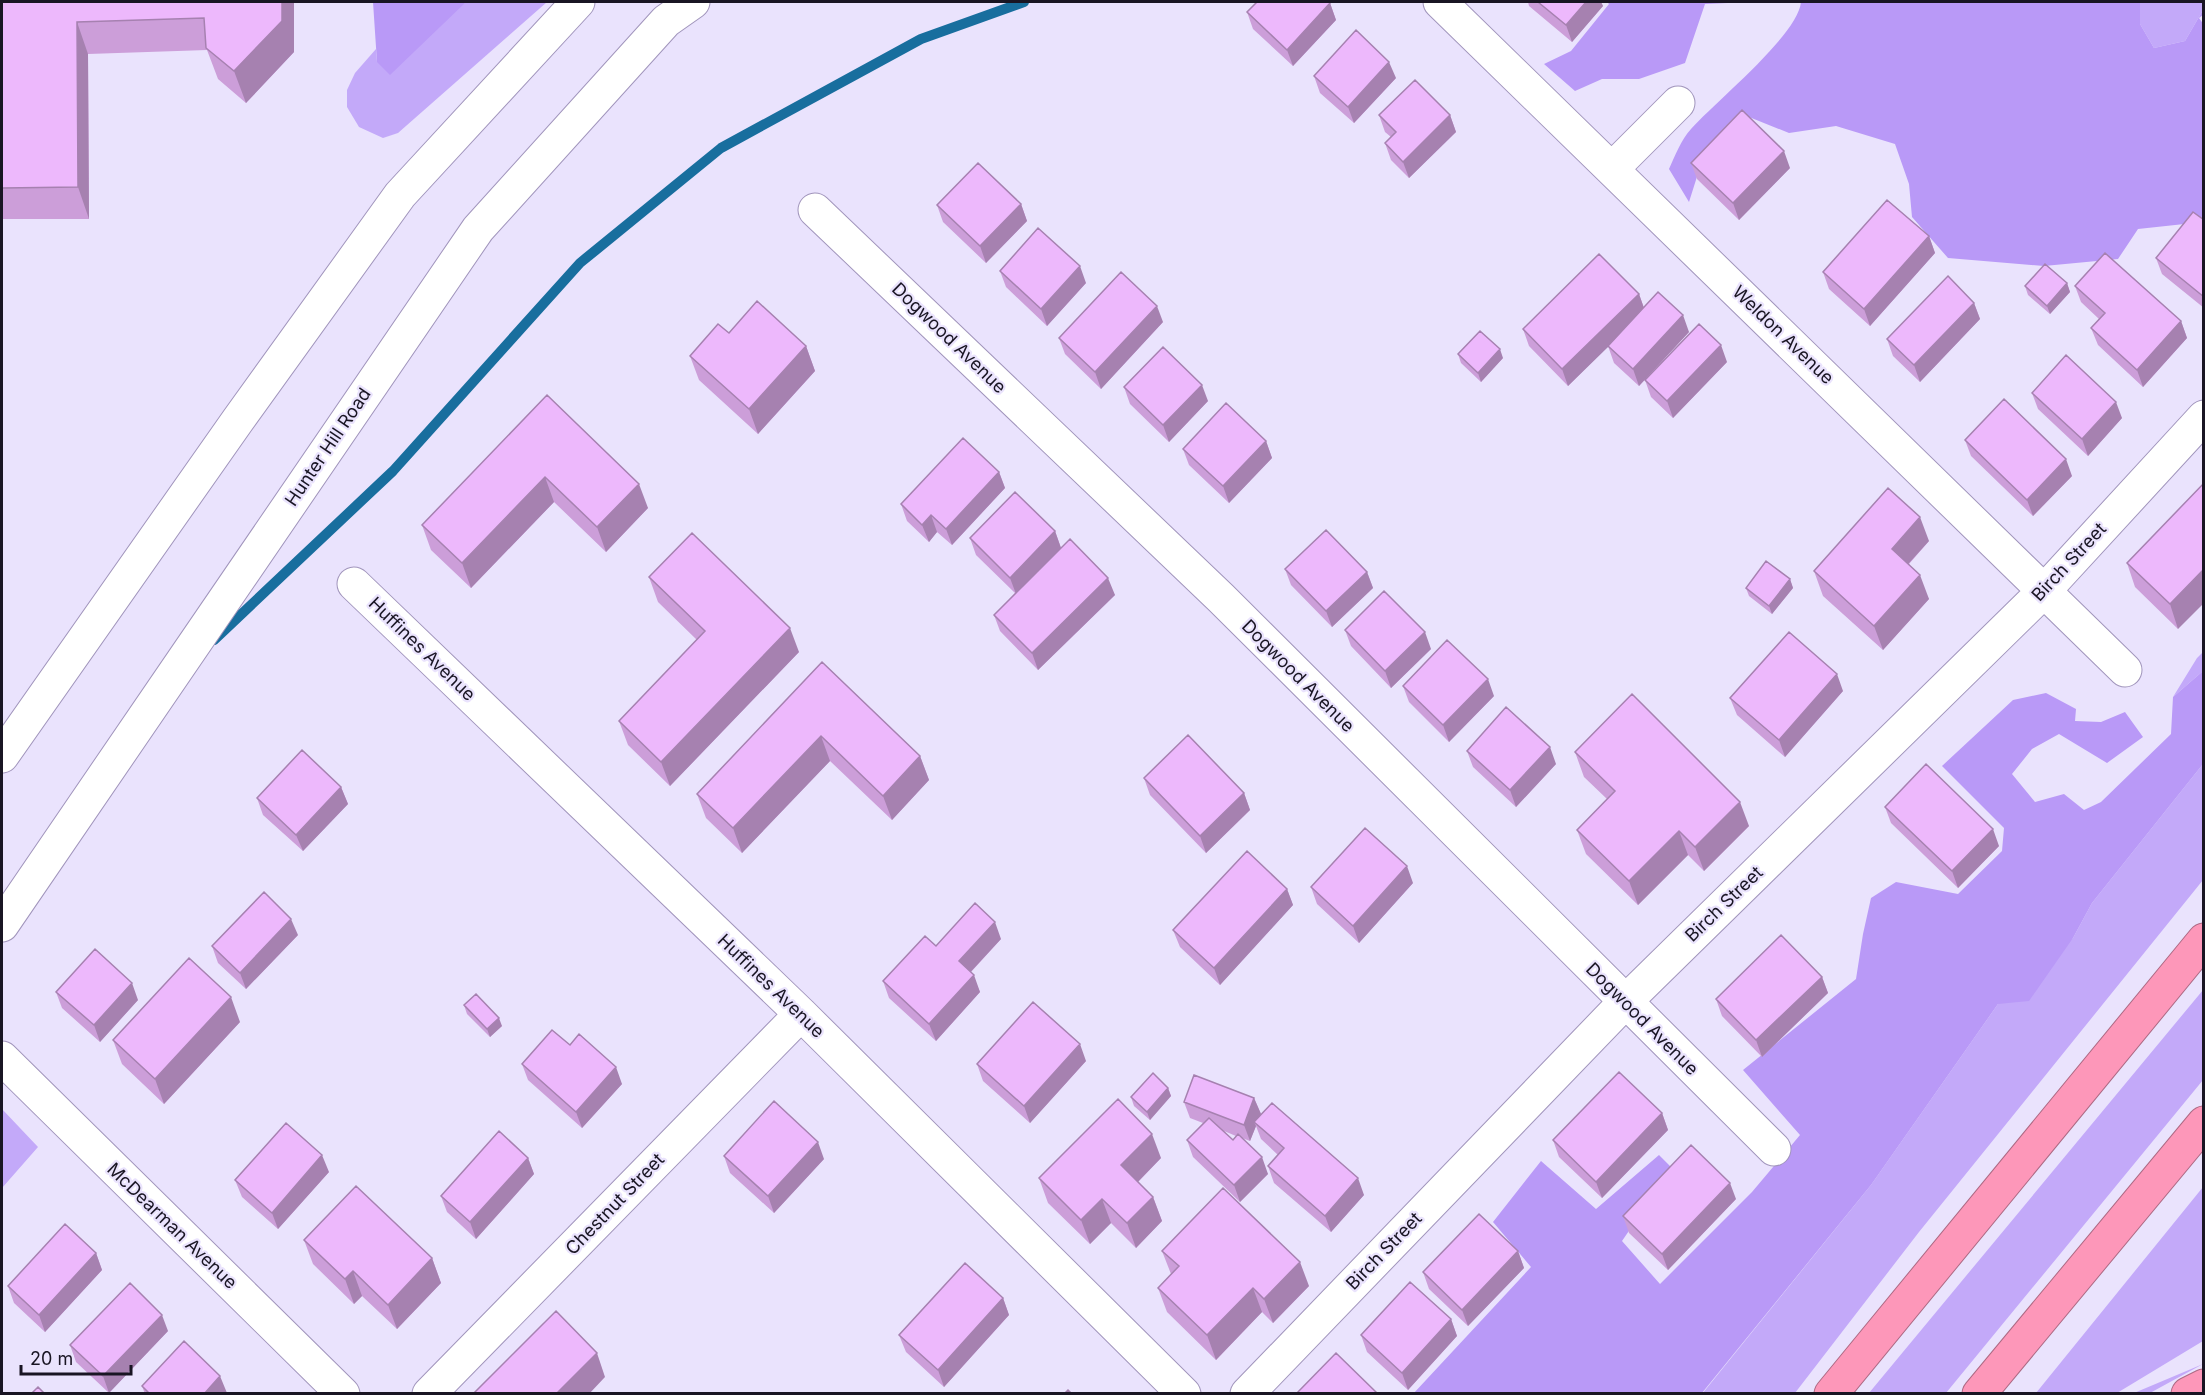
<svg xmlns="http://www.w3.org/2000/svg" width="2205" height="1395" viewBox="0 0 2205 1395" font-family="Inter,sans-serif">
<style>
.green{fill:#c3a9f9}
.forest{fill:#b999f7}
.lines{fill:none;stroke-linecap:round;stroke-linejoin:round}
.stream{stroke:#186e9e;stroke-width:10}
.minor-casing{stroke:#a195bc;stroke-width:35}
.tertiary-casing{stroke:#a195bc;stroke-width:35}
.motorway-casing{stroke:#ad6a84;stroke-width:35}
.minor{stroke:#fff;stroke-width:33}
.tertiary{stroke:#fff;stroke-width:33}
.motorway{stroke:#fd97b9;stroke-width:33}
.wall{fill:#cc9ed9;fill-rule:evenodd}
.shaded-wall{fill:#a681b0}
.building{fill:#edb8fc;stroke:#a681b0;stroke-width:1.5}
.labels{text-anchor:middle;stroke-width:4.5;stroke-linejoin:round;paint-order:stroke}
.street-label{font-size:18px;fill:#191523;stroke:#eae3fd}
</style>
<rect width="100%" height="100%" fill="#eae3fd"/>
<path class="green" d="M466,2h81l-149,131 -15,5 -24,-11 -12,-20v-17l8,-17 21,-24 1,13z
M2140,2h63v8l-18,31 -31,7 -14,-24z
M2203,652v19l-30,26 24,-39z
M2203,764v116l-284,352 -124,161 -93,1 169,-209 127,-181 75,-66 19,-35z
M2203,990v90l-257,313h-77z
M2,1109l36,38 -36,41z
M2203,1187v154l-86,52h-81z
M2203,1364l-53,29h-16z"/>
<path class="forest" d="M373,2h93l-76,73 -13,-13z
M1607,2h144l-46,2 -20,59 -46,16h-37l-27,12 -31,-27 27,-13 38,-47z
M1801,2h339v22l14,24 31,-7 18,-31v5l-4,3 5,7 -1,197 -65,7 -20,30 -74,7 -96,-8 -36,-41 -3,-33 -14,-40 -59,-18 -47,7 -40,-16 -48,47 -12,38 -20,-33c6,-13 12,-29 22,-40 25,-28 107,-94 110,-127z
M2203,671v93l-111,139 -19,35 -44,63 -31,3 -127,181 -169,208 -289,1 118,-127 -38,-45 48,-61 55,48 63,-54 13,13 -50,73 38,43 92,-92 48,-57 -57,-65 113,-91 7,-45 8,-36 25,-16 62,12 44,-43 2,-23 -62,-62 71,-66 33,-7 30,16 -1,12 26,1 24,-10 18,25 -36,26 -48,-29 -27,15 -20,25 23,28 29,-8 20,16 17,-8 70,-68 2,-37z"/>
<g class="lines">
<path class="stream" d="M214,640l179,-169 187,-208 141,-115 200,-109 103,-37"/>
<g class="minor-casing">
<path id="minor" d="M1440,2l685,668
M1612,169l66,-66
M815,210l406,388 553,551
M354,584l447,430 383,380
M2,1058l341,336
M429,1394l372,-380
M1247,1394l378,-392 419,-411 160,-174"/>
</g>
<g class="tertiary-casing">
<path id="tertiary" d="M2,756l236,-336 162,-225 178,-193
M2,925l476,-696 188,-208 27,-19"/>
</g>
<g class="motorway-casing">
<path id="motorway" d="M1831,1394l373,-454
M1979,1394l225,-271
M2188,1394l16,-8"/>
</g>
<use href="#minor" class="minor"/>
<use href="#tertiary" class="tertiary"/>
<use href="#motorway" class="motorway"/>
</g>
<path class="wall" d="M2,2h292v50l-48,51 -28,-24 -11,-29 -119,4 1,165h-87z
M1528,2h73l2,4 -31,36 -43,-36z
M1330,3l6,17 -43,46 -40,-37 -6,-17z
M1314,76l82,2 -42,45 -34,-30z
M1379,115h71l6,17 -47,46 -18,-18 -6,-17 6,-6 -6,-5z
M1691,163l99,5 -51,52 -42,-41z
M1021,204l6,17 -41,42 -43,-41 -6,-17z
M2204,220v88l-42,-34 -6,-16z
M1929,236l6,17 -65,73 -41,-37 -6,-17z
M1000,271l86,12 -39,43 -41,-39z
M2067,283l3,9 -20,22 -22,-19 -3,-9z
M2075,286l106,35 6,17 -44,49 -45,-42 -7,-17 8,-9 -18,-17z
M1639,294l5,14 45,24 -50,54 -25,-23 -6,-17 -40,40 -39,-40 -6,-17z
M1974,303l6,16 -60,63 -27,-26 -6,-17z
M1163,322l-62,67 -36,-35 -6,-16z
M729,333l77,13 9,25 -57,63 -59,-54 -9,-24z
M1458,354l45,4 -22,24 -20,-19z
M1727,362l-54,56 -22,-21 -6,-17z
M1124,387l84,14 -39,41 -39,-38z
M2032,393l90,25 -34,38 -50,-47z
M547,395l101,113 -42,44 -52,-50 -83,86 -40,-38 -9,-25z
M1965,440l107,36 -39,40 -62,-60z
M1266,441l6,17 -43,45 -40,-38 -6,-16z
M999,472l6,16 -53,57 -15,-13 -8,10 -22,-21 -6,-17z
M2204,483l-26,146 -43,-42 -8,-24z
M1055,531l6,17 54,47 -77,75 -38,-39 -6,-16 21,-22 -39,-38 -6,-17z
M1929,541l-20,23 20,35 -46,51 -60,-54 -9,-25z
M1285,569l82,3 6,16 -41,39 -41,-42z
M649,577l150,75 -129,134 -42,-41 -9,-24 78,-81 -39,-38z
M1790,579l3,9 -21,26 -23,-18 -3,-8z
M1345,630l86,19 -40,39 -40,-42z
M822,662l98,94 9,24 -37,40 -62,-59 -88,92 -36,-35 -9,-24z
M1403,686l91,10 -45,46 -40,-40z
M1843,691l-58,66 -48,-42 -7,-17z
M1467,751l89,13 -40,43 -43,-40z
M1575,752l174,74 -45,45 -16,-16 -50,50 -52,-51 -9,-24 30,-31 -23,-22z
M1144,778l100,15 6,17 -44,43 -56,-58z
M341,787l7,17 -45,47 -40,-36 -6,-17z
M1885,807l114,39 -41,42 -67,-65z
M1413,883l-54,60 -42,-39 -6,-17z
M1287,889l6,16 -73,80 -40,-38 -7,-17z
M298,935l-52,54 -28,-26 -6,-17z
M1001,939l-30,33 9,20 -44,49 -47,-43 -6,-17 53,-35z
M1822,977l6,16 -66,64 -40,-41 -6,-17z
M56,992l82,8 -38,42 -38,-34z
M464,1005l38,21 -12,11 -23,-23z
M240,1022l-76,82 -42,-40 -9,-24z
M570,1045l52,39 -40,44 -54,-48 -6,-16z
M1086,1061l-56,62 -47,-42 -6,-17z
M1168,1088l3,8 -21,24 -16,-14 -3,-9z
M1254,1098l7,16 -1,2 104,79 -33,37 -57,-49 -6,-17 10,-11 -17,-16 -5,-13 -6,15 -8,-3 26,36 -28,28 -47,-45 -6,-17 16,-17 -13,-5 -6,-16zM1224,1131l12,5 -3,4z
M1662,1113l6,17 -66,68 -43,-41 -6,-17z
M724,1156l100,3 -50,54 -44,-40z
M528,1158l6,16 -58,65 -29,-27 -6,-16z
M1161,1158l-23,24 15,15 9,24 -26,27 -25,-25 -21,21 -42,-41 -9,-25z
M329,1172l-51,57 -36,-32 -7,-17z
M1736,1199l-68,71 -39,-37 -6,-17z
M304,1240l128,18 9,25 -44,46 -35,-33 -8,8 -41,-40z
M1162,1251l147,35 -36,37 -11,-11 -46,48 -49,-48 -9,-24 13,-14z
M1518,1251l6,17 -56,58 -39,-37 -6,-17z
M96,1253l6,17 -57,62 -31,-29 -6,-17z
M1003,1298l6,17 -65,72 -38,-35 -7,-17z
M1451,1319l6,17 -49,54 -41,-38 -6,-17z
M168,1331l-59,62 -33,-31 -6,-17z
M142,1386l85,7 -1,1h-81z"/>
<path class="shaded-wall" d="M282,2h12v50l-48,51 -12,-32z
M1586,2h15l2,4 -31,36 -6,-17z
M1330,3l6,17 -43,46 -6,-16z
M77,22l11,32 1,165 -11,-32z
M1389,62l7,16 -42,45 -6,-16z
M1450,115l6,17 -47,46 -6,-16z
M1784,151l6,17 -51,52 -6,-17z
M1021,204l6,17 -41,42 -6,-17z
M1929,236l6,17 -65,73 -6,-17z
M1080,266l6,17 -39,43 -6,-17z
M2067,283l3,9 -20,22 -3,-8z
M1639,294l6,17 -77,75 -6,-17z
M1974,303l6,16 -60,63 -6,-17z
M1157,306l6,16 -62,67 -6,-17z
M1683,315l6,17 -50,54 -6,-17z
M2181,321l6,17 -44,49 -6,-17z
M1721,345l6,17 -54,56 -6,-17z
M806,346l9,25 -57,63 -9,-25z
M1500,349l3,9 -22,24 -3,-9z
M1202,385l6,16 -39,41 -6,-17z
M2116,402l6,16 -34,38 -6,-17z
M1266,441l6,17 -43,45 -6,-17z
M2066,459l6,17 -39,40 -6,-16z
M999,472l6,16 -53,57 -6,-16z
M545,477l9,25 -83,86 -9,-25z
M639,484l9,24 -42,44 -9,-25z
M931,515l6,17 -8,10 -7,-17z
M1920,517l9,24 -29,32 -8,-24z
M1055,531l6,17 -45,46 -6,-16z
M2204,569v34l-26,26 -8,-25z
M1367,572l6,16 -41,39 -6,-16z
M1920,575l9,24 -46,51 -9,-24z
M1108,578l7,17 -77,75 -6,-17z
M1790,579l3,9 -21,26 -3,-8z
M790,628l9,24 -129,134 -9,-24z
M1425,632l6,17 -40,39 -6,-17z
M1837,674l6,17 -58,66 -6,-17z
M1488,679l6,17 -45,46 -6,-17z
M821,736l9,25 -88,92 -9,-25z
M1550,747l6,17 -40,43 -6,-17z
M920,756l9,24 -37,40 -9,-24z
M341,787l7,17 -45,47 -7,-16z
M1244,793l6,17 -44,43 -6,-17z
M1740,802l9,24 -45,45 -9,-24z
M1993,829l6,17 -41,42 -6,-17z
M1679,831l9,24 -50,50 -9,-24z
M1407,866l6,17 -54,60 -6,-17z
M1287,889l6,16 -73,80 -6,-17z
M291,919l7,16 -52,54 -6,-16z
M995,922l6,17 -36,39 -6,-17z
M974,975l6,17 -44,49 -7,-17z
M1822,977l6,16 -66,64 -6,-17z
M132,983l6,17 -38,42 -6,-17z
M231,997l9,25 -76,82 -9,-25z
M499,1018l3,8 -12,11 -3,-8z
M1080,1044l6,17 -56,62 -6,-17z
M616,1067l6,17 -40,44 -6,-16z
M1168,1088l3,8 -21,24 -3,-8z
M1254,1098l7,16 -4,10 -3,-2 2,4 -6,15 -6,-16z
M1662,1113l6,17 -66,68 -6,-16z
M1152,1134l9,24 -31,32 -9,-25z
M818,1142l6,17 -50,54 -6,-17z
M322,1155l7,17 -51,57 -6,-16z
M1262,1157l6,17 -28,28 -6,-17z
M528,1158l6,16 -58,65 -6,-17z
M1358,1178l6,17 -33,37 -6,-16z
M1730,1183l6,16 -68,71 -6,-16z
M1153,1197l9,24 -26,27 -9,-25z
M1102,1199l9,24 -21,21 -9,-24z
M1518,1251l6,17 -56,58 -6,-16z
M96,1253l6,17 -57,62 -6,-17z
M432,1258l9,25 -44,46 -9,-24z
M1300,1262l9,24 -36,37 -9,-24z
M353,1271l9,25 -8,8 -9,-25z
M1253,1288l9,24 -46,48 -9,-25z
M1003,1298l6,17 -65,72 -6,-17z
M162,1315l6,16 -59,62 -6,-17z
M1451,1319l6,17 -49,54 -6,-17z
M597,1353l8,24 -16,17h-33z
M220,1376l7,17 -1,1h-22z"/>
<path class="building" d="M2,2h280v19l-48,50 -28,-23 -2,-30 -127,4 1,165 -76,1z
M1257,2h71l2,1 -43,47 -40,-38z
M1538,2h48l-20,23z
M1356,30l33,32 -41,45 -34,-31z
M1415,80l35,35 -47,47 -18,-19 11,-11 -17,-17z
M1742,110l42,41 -51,52 -42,-40z
M978,163l43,41 -41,42 -43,-41z
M1887,200l42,36 -65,73 -41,-37z
M2193,212l11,8v77l-48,-39z
M1038,228l42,38 -39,43 -41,-38z
M2105,253l76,68 -44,49 -46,-42 14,-15 -30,-27z
M1599,254l40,40 -77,75 -39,-40z
M2045,264l22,19 -20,23 -22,-20z
M1121,272l36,34 -62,66 -36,-34z
M1948,276l26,27 -60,62 -27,-26z
M1658,292l25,23 -50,54 -25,-23z
M757,301l49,45 -57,63 -59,-53 28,-32 11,9z
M1699,324l22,21 -54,56 -22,-21z
M1480,331l20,18 -22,24 -20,-19z
M1163,347l39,38 -39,40 -39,-38z
M2066,355l50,47 -34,37 -50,-46z
M547,395l92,89 -42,43 -52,-50 -83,86 -40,-38z
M2004,399l62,60 -39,41 -62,-60z
M1226,403l40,38 -43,45 -40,-37z
M963,438l36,34 -53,57 -15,-14 -9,10 -21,-21z
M2204,483v86l-34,35 -43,-41z
M1888,488l32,29 -28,32 28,26 -46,51 -60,-55z
M1015,492l40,39 -45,47 -40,-40z
M1326,530l41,42 -41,39 -41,-42z
M692,533l98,95 -129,134 -42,-41 86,-90 -56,-54z
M1070,539l38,39 -76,75 -38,-38z
M1766,561l24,18 -21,27 -23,-18z
M1384,591l41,41 -40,39 -40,-41z
M1789,632l48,42 -58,66 -49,-42z
M1447,640l41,39 -45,46 -40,-39z
M822,662l98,94 -37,40 -62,-60 -88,92 -36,-34z
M1632,694l108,108 -45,45 -16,-16 -50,50 -52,-51 38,-39 -40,-39z
M1506,707l44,40 -40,43 -43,-39z
M1188,735l56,58 -44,43 -56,-58z
M302,750l39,37 -45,48 -39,-37z
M1926,764l67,65 -41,42 -67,-64z
M1365,828l42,38 -54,60 -42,-39z
M1247,851l40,38 -73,79 -41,-38z
M264,892l27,27 -51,54 -28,-27z
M975,903l20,19 -36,39 15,14 -45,49 -46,-43 42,-45 11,10z
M1781,935l41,42 -66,63 -40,-41z
M95,949l37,34 -38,42 -38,-33z
M189,958l42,39 -76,82 -42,-39z
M476,994l23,24 -12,11 -23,-24z
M1033,1002l47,42 -56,62 -47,-42z
M552,1030l18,15 9,-11 37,33 -40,45 -54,-48z
M1619,1072l43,41 -66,69 -43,-42z
M1153,1073l15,15 -21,24 -16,-15z
M1194,1075l60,23 -10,27 -60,-23z
M1118,1099l34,35 -31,31 32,32 -26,26 -25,-24 -21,21 -42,-42z
M774,1101l44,41 -50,54 -44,-40z
M1272,1103l86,75 -33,38 -57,-50 16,-18 -30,-26z
M1209,1118l24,22 5,-6 24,23 -28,28 -47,-45z
M286,1123l36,32 -50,58 -37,-33z
M499,1131l29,27 -58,64 -29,-26z
M1691,1145l39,38 -68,71 -39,-38z
M356,1186l76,72 -44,47 -35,-34 -8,8 -41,-39z
M1223,1188l77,74 -36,37 -11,-11 -46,47 -49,-47 21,-22 -17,-15z
M1479,1214l39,37 -56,59 -39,-38z
M65,1224l31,29 -57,62 -31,-29z
M965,1263l38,35 -65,72 -39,-35z
M1410,1282l41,37 -49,54 -41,-38z
M130,1283l32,32 -59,61 -33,-31z
M556,1311l41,42 -41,41h-83z
M184,1341l36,35 -16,18h-54l-8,-8z
M1336,1353l42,41h-82z
M38,1387l7,7h-14z
M1068,1390l4,4h-8z"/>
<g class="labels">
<g class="street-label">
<text transform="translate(1783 335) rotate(44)" y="6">Weldon Avenue</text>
<text transform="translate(949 338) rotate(44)" y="6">Dogwood Avenue</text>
<text transform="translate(328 447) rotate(-56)" y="6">Hunter Hill Road</text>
<text transform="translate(2069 562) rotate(-47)" y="6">Birch Street</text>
<text transform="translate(422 649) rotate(44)" y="6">Huffines Avenue</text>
<text transform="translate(1298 676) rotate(45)" y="6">Dogwood Avenue</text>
<text transform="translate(1724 904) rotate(-44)" y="6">Birch Street</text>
<text transform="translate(771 986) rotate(44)" y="6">Huffines Avenue</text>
<text transform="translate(1642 1019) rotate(45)" y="6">Dogwood Avenue</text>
<text transform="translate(615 1204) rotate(-46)" y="6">Chestnut Street</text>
<text transform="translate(172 1226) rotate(44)" y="6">McDearman Avenue</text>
<text transform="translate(1384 1251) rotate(-46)" y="6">Birch Street</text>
</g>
</g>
<rect width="2205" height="1395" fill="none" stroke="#191523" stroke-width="6"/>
<path d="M21 1365v9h110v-9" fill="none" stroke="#191523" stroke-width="3"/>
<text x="30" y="1365" font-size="18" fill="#191523" stroke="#eae3fd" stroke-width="4.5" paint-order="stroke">20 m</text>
</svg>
